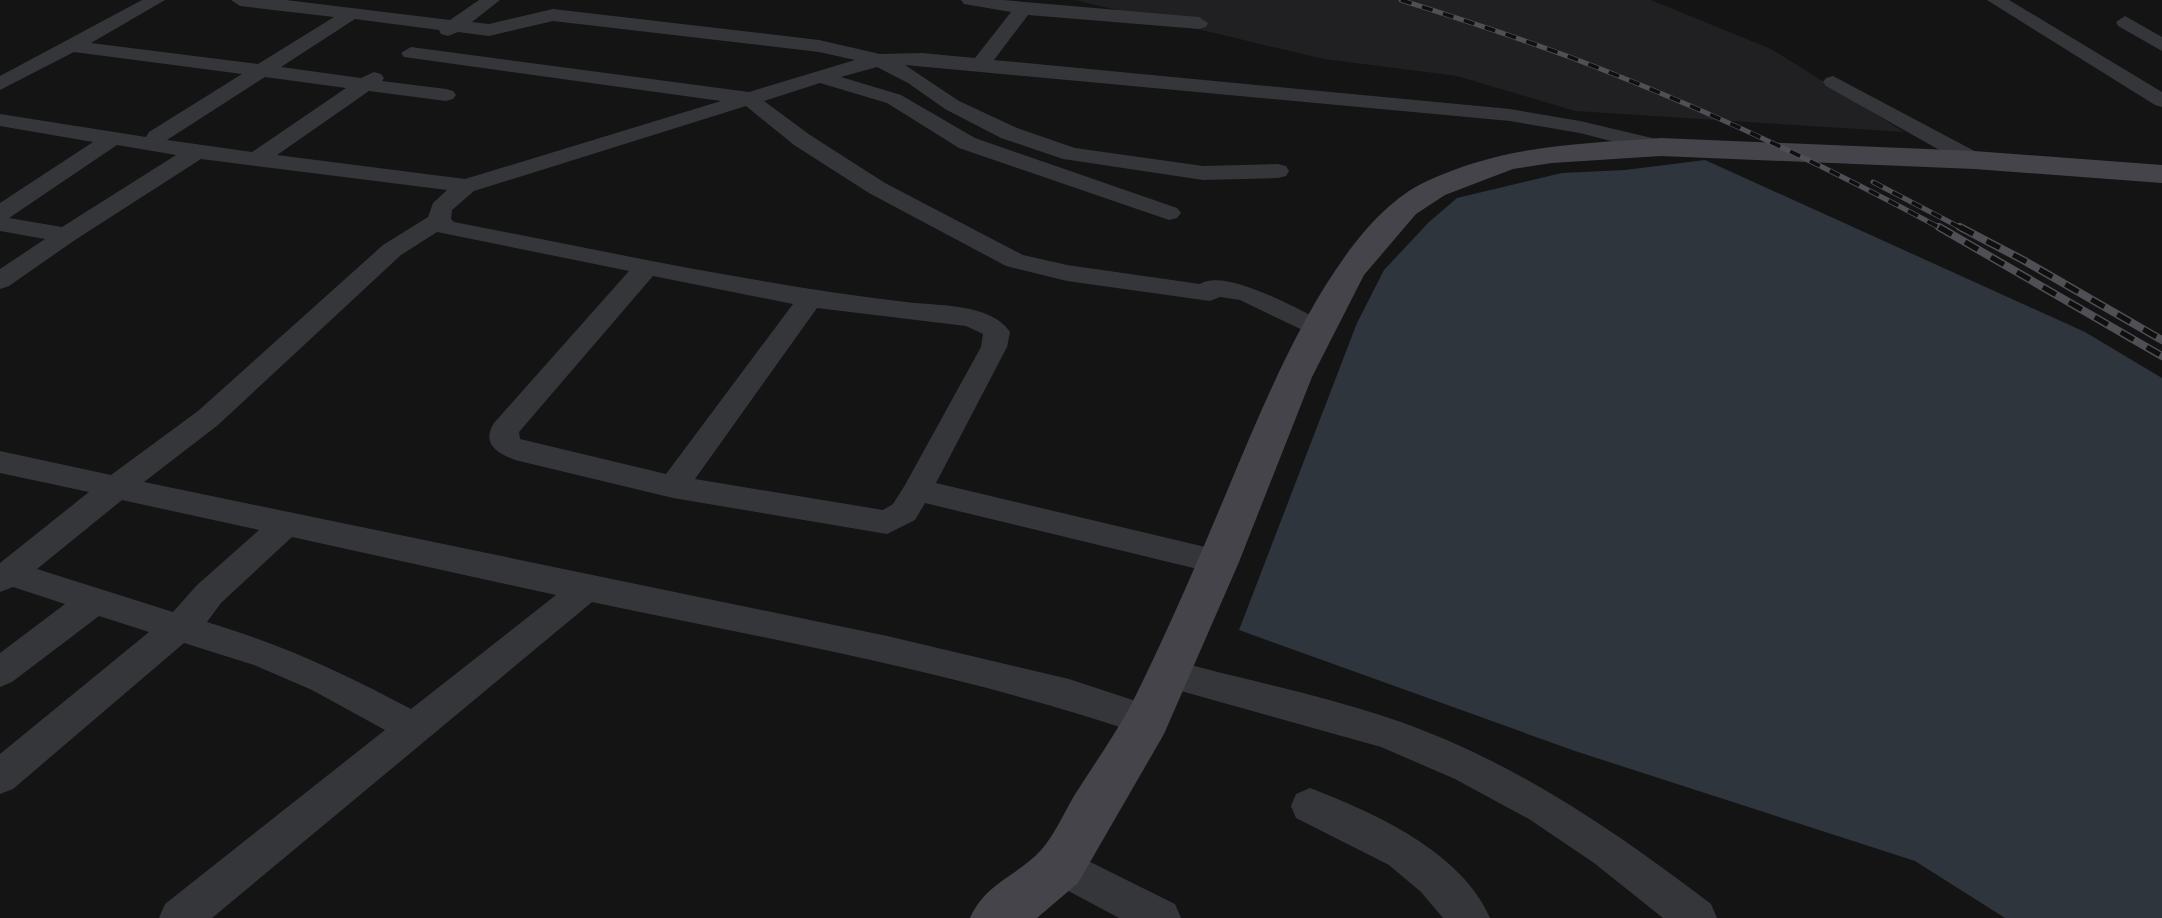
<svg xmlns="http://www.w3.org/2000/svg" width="2162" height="918" viewBox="0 0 2162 918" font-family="'IBM Plex Sans',sans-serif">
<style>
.built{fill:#202022}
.water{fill:#2f353d}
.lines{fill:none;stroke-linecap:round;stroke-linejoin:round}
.minor{fill:#35363a;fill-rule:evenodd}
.secondary{fill:#44444a;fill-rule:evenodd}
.rail-far1-casing{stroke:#4f4f55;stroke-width:5}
.rail-casing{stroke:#4f4f55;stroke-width:8}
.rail-far1{stroke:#0f0f10;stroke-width:3.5;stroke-dasharray:11;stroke-linecap:butt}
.rail{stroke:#0f0f10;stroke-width:5;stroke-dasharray:15;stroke-linecap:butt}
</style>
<rect width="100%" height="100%" fill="#141415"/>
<path class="built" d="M1075,0h576l120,49 133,83 -329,-21 -118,-35 -133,-17z"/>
<path class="water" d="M1705,160l380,172 77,46v540h-157l-90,-57 -340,-110 -336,-121 118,-307 27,-53 45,-48 28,-24 105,-25 63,-3z"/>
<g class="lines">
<path class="minor" d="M142,0h23l-74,43 167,21 76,-47 -94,-11 -9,-6h55l164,20 29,-20h21l-28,22 17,2 64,-15 266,31 61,14 42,-1 53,5 36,-46 -47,-8 -3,-4h42l196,17 9,6 -2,4 -7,2 -171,-14 -34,45 516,49 70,12 89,21 3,5 -3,5 -8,2 -81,-21 -70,-12 -605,-56 54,36 58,27 58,20 128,18 75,-2 8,2 3,5 -3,5 -8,2 -75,2 -140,-21 -62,-21 -56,-29 -37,-26 -31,-16 -36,10 60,18 74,43 202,70 4,5 -4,5 -8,2 -210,-72 -72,-45 -67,-20 -56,18 46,34 75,48 138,72 44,10 133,19c25,-17 101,27 126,39l4,6 -4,6 -9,2 -77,-37 -20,-3 -10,4 -143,-20 -61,-15 -137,-73 -75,-48 -48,-39 -272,85 -22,19 -1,9 3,3c150,29 300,62 452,80 31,4 85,1 104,30l-3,15 -71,136 282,67 11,3 5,9 -5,9 -11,3 -293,-71 -10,17 -28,14 -214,-36 -158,-38c-18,-7 -34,-16 -21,-37l135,-152 -192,-39 -36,23 -183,170 -74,57 743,154 182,43 91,30 5,11 -5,11 -13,5c-180,-62 -369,-95 -555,-134l-380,316h-53l6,-14 220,-174 -73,-40 -58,-25 -70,-22 -171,146 -13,5v-40l149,-122 -50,-16 -87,66 -12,5v-34l65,-49 -52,-17 -13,5v-29l89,-71 -89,-19v-22l111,24 87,-64 185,-166 45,-28 5,-14 14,-13 -246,-31 -126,81 -66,46 -9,3v-20l45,-30 -45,-8v-28l93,-61 -93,-16v-12l146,23 3,-5 93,-58 -168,-22 -74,38v-14zM355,19l84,11 2,4 7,2 10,-4 31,4 64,-15 266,31 36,8 -106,32 -338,-45 -10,6 3,4 317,44 -256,78 -188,-24 92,-64 77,10 7,-2 3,-4 -3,-4 -7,-2 -64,-8 2,-3 -3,-4 -7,-2 -13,6 -80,-11zM265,77l81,11 -94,64 -85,-12zM117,145l59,10 -114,72 -53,-9zM653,276l140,28 -127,170 -146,-35 -1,-7zM817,308l149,18 17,8 -2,13 -76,138 -12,19 -10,6 -188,-31zM122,500l137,30 -62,55 -24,27 -136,-43zM292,537l264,58 -145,114c-70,-37 -128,-64 -204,-87l14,-19z
M1987,0h22l153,92v15l-7,-2z
M2125,16l37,21v14l-44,-25 -2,-4z
M1833,76l149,79 3,5 -3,5h-16l-140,-79 -3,-4 3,-4z
M1168,659c73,20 150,35 221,59 120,40 222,110 322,186l6,14h-54l-69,-55 -65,-44 -74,-40 -74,-32 -225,-63 -6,-10 6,-10z
M1310,788c63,24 152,64 180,130h-47l-22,-26 -32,-27 -93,-47 -5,-12 5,-12z
M1060,847l115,57 6,14h-62l-73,-39 -6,-13 6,-13z"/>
<path class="secondary" d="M1661,138l313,13 188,14v18l-188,-14 -313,-13 -109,7 -39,6 -68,26 -29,19 -52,61 -52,102 -73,185 -75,172 -86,149 -41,35h-67c16,-36 48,-42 72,-69 13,-15 22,-36 32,-53 19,-30 40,-60 57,-91 31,-62 59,-126 86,-190 41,-95 111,-287 208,-333 79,-37 151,-38 236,-44z"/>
<g class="rail-far1-casing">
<path id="rail-far1" d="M1401,0c71,23 141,45 210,73 114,45 224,98 331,156
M1873,182l90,47"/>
</g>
<g class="rail-casing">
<path id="rail" d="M1939,227l223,129
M1960,227l63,33 139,80"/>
</g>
<use href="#rail-far1" class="rail-far1"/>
<use href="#rail" class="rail"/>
</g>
</svg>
